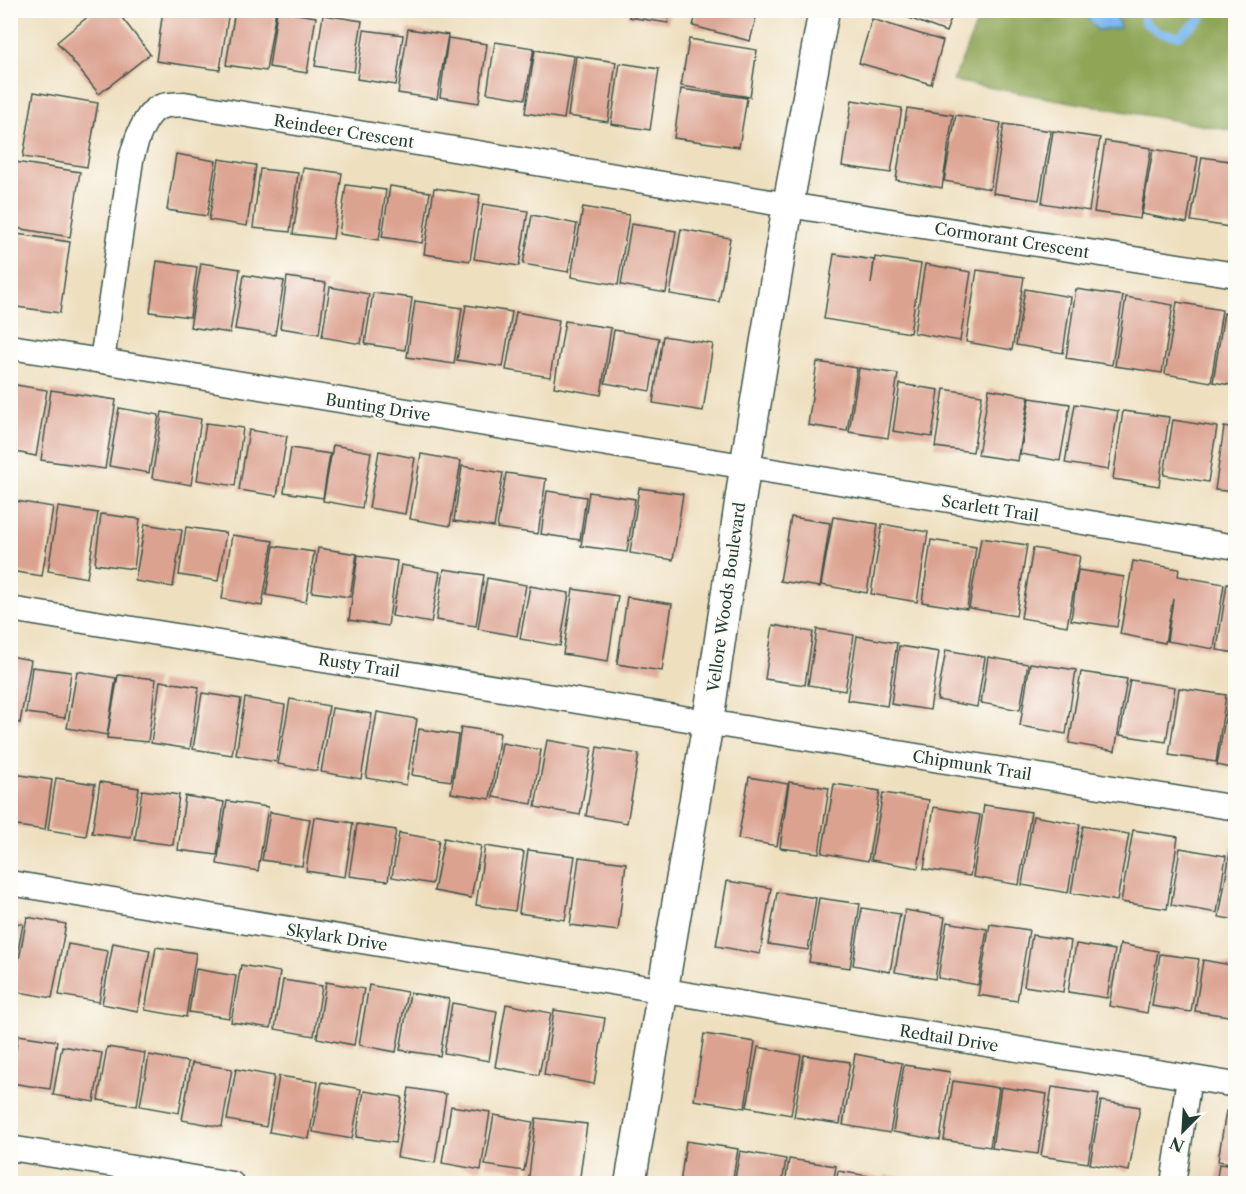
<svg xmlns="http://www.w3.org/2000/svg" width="1246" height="1194" viewBox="0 0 1246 1194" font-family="'Libre Caslon Text',serif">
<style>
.forest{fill:#8ea657;stroke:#567246;stroke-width:1.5}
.water{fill:#7bb9ee;stroke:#4d7b91;stroke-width:1.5}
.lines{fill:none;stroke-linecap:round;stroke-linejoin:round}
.stream{stroke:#7bb9ee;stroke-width:8}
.building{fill:#dca290}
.minor-casing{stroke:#3e5549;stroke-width:27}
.tertiary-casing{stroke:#3e5549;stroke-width:33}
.minor{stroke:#fff;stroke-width:24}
.tertiary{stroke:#fff;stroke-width:30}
.labels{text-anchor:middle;stroke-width:5;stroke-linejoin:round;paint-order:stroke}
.street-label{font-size:16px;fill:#1f3d34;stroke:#fdfcf7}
</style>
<rect width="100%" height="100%" fill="#fdfcf7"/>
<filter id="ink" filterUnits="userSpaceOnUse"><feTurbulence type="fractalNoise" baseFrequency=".0167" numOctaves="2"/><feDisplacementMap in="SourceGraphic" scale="12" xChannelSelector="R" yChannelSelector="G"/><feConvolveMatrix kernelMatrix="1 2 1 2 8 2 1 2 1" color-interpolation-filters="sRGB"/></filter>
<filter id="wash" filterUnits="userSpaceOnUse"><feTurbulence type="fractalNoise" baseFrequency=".008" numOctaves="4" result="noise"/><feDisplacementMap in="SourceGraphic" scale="24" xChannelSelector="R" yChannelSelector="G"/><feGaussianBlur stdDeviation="1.35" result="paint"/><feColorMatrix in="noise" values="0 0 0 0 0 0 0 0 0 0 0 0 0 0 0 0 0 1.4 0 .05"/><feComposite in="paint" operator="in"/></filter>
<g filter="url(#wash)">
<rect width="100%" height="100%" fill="#eedfbf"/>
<path class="forest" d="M982,11h253v120l-282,-50z"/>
<path class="water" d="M1087,11h28l5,17 -23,2 -8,-9z"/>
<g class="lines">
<path class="stream" d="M1144,10v12l16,11 19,3 23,-18v-8"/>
</g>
<g id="blocks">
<path class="building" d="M96,10h20l34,44 -51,40 -42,-52z
M163,10h66l-9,60 -64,-9z
M235,10h41l-10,61 -40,-6z
M630,10h40l-2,13 -39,-6z
M697,10h61l-8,31 -57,-15z
M893,10h61l-8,22 -53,-20z
M277,11l39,6 -9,56 -38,-6z
M323,15l39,6 -8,51 -39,-6z
M872,19l71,22 -12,43 -72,-21z
M408,29l40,6 -11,64 -39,-6z
M364,30l39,5 -7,50 -39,-6z
M448,38l39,6 -8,59 -39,-6z
M689,39l68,11 -7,47 -69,-11z
M495,42l39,6 -9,51 -38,-6z
M535,50l39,6 -10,63 -39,-6z
M576,56l40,6 -8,60 -40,-6z
M620,63l39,6 -9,61 -39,-6z
M681,89l66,9 -8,49 -65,-9z
M34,92l64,11 -11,64 -64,-10z
M852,100l50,8 -11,65 -49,-7z
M907,108l46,7 -11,73 -46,-8z
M956,115l45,8 -11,66 -46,-8z
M1004,124l47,7 -12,69 -46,-7z
M1053,131l47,7 -11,73 -47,-8z
M1105,141l46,7 -11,71 -46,-7z
M1153,149l45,8 -11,66 -45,-9z
M176,154l40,7 -9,55 -40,-6z
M1202,157l34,5v66l-45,-7z
M219,159l37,6 -9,61 -38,-6z
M15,162l65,10 -10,65 -60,-10v-39z
M303,168l39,5 -9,66 -40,-5z
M260,169l38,4 -8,59 -37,-4z
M346,185l40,5 -7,50 -40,-6z
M390,186l40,6 -8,51 -40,-6z
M434,188l46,7 -10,66 -46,-7z
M483,204l45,7 -9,55 -45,-7z
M583,207l46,8 -11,70 -47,-8z
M532,215l45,9 -9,48 -45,-8z
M631,224l45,7 -10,62 -45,-8z
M681,229l49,9 -11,64 -49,-8z
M10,233l60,9 -10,71 -50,-7z
M834,254l40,6 -3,24 4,-27 46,7 -11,69 -86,-14z
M157,261l40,6 -7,50 -40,-5z
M201,263l39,6 -10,64 -40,-6z
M925,264l46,8 -11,69 -46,-8z
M977,270l47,7 -12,73 -46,-8z
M244,275l40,6 -9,54 -40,-6z
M287,277l39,6 -7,51 -39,-6z
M330,287l39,7 -8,50 -39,-7z
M1025,289l46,8 -8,56 -47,-8z
M1076,289l47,7 -11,69 -46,-7z
M373,293l39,5 -7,52 -40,-6z
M1126,297l47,8 -11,68 -47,-7z
M415,301l47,7 -8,56 -47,-7z
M1177,302l45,8 -11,72 -46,-8z
M466,305l46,7 -9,55 -46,-7z
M516,312l43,8 -9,57 -44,-7z
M1224,313l12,2v71l-23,-4z
M565,321l46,7 -10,67 -47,-8z
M614,330l45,8 -9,53 -45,-8z
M663,336l50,8 -10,67 -50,-8z
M817,362l40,6 -10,63 -39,-6z
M859,368l39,6 -10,64 -39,-6z
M10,384l37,6 -11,66 -26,-5z
M900,384l39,6 -7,47 -39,-6z
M944,389l38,6 -9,57 -38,-5z
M989,389l40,7 -11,65 -40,-6z
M51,390l65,10 -11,69 -64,-9z
M1030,398l40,6 -10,57 -40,-7z
M1075,404l43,7 -10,59 -43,-7z
M119,408l40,7 -10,58 -40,-7z
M1123,411l46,6 -10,69 -46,-7z
M162,412l39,7 -10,66 -39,-7z
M1173,420l44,7 -9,55 -44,-7z
M206,423l37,5 -8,58 -38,-6z
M1224,427l12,2v63l-21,-2z
M249,430l38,6 -10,60 -38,-6z
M333,445l38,7 -9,56 -39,-7z
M291,448l39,6 -7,44 -39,-6z
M379,451l36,7 -10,56 -36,-6z
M421,454l40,7 -11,65 -40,-7z
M462,466l41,7 -9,54 -40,-6z
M506,473l40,6 -8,55 -41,-6z
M639,488l44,6 -10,66 -43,-7z
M547,491l39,6 -6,43 -39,-6z
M589,492l46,7 -8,53 -46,-6z
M10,500l43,7 -11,69 -32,-5z
M58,507l40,6 -11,65 -39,-7z
M101,514l39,5 -6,50 -39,-5z
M791,517l39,6 -10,64 -40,-6z
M833,517l45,7 -11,69 -46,-8z
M145,524l37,6 -9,57 -38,-6z
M882,524l46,8 -11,70 -46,-8z
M186,527l40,6 -8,48 -39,-6z
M232,535l41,6 -11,65 -40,-7z
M981,538l46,7 -11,71 -47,-8z
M931,540l45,7 -9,62 -45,-7z
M274,546l40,6 -8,50 -40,-7z
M318,548l39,6 -7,43 -38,-5z
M1033,548l47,8 -13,70 -46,-8z
M358,555l39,6 -9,65 -39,-6z
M1133,561l46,8 -1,7 46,8 -10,65 -47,-8 6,-42 -8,44 -45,-9z
M401,565l39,7 -9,51 -39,-7z
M444,569l40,6 -8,51 -40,-6z
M1078,570l46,7 -7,50 -46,-7z
M487,578l39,7 -9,51 -39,-7z
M1227,583l9,1v69l-19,-3z
M530,586l39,7 -9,53 -40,-7z
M573,589l45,7 -10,65 -45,-7z
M627,597l45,7 -10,67 -45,-7z
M773,625l40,7 -8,53 -40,-6z
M817,629l37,6 -9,56 -37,-6z
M857,636l40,7 -10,63 -40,-6z
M899,646l40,6 -9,58 -39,-6z
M946,650l39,7 -8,50 -40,-7z
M10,656l21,4 -11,63 -10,-2z
M988,657l40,7 -8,46 -39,-7z
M1030,663l46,7 -10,64 -46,-8z
M32,667l39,5 -6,46 -39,-5z
M77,671l39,7 -9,57 -40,-7z
M1081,672l46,7 -12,72 -46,-8z
M118,675l38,4 -8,63 -41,-4z
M1130,680l45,7 -9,55 -46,-7z
M160,681l39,6 -9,62 -39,-6z
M1179,688l47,7 -10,67 -47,-7z
M202,693l39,6 -9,56 -39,-6z
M1229,695l7,1v73l-19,-4z
M245,698l40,7 -9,57 -40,-7z
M290,699l39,7 -12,65 -39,-7z
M332,708l40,6 -11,65 -40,-7z
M377,712l40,7 -11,66 -40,-7z
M461,727l39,6 -10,66 -39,-6z
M419,729l39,6 -7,46 -39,-6z
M547,740l45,8 -12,67 -45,-8z
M502,743l39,7 -9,54 -39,-7z
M597,747l42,7 -12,69 -41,-7z
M14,774l38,6 -7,50 -35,-5v-27z
M749,777l39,7 -11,62 -39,-7z
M56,778l39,6 -9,52 -38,-6z
M100,782l39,6 -8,50 -39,-5z
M789,782l40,6 -10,65 -39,-5z
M834,784l46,7 -12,70 -46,-8z
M142,790l37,5 -6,50 -38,-5z
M883,793l46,7 -11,68 -47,-8z
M185,796l39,6 -7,53 -39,-5z
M227,801l41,6 -10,64 -41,-7z
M984,805l47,7 -12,73 -46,-8z
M934,807l46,8 -10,61 -46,-7z
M270,812l40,7 -8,47 -40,-6z
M1033,816l47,8 -12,69 -46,-8z
M314,817l39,6 -8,54 -39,-6z
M357,824l39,6 -8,51 -39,-5z
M1083,826l46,8 -12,67 -46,-8z
M1133,830l45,7 -11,72 -46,-7z
M399,833l40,7 -7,44 -40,-7z
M444,838l37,8 -10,52 -37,-7z
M485,846l39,6 -9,59 -39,-6z
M1231,847l5,1v72l-17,-3z
M1180,848l46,8 -9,57 -46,-8z
M528,850l47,6 -10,64 -46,-7z
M579,857l47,6 -8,68 -48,-6z
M727,881l44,7 -11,66 -44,-8z
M777,892l39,6 -8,52 -40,-6z
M819,898l41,6 -10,64 -41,-6z
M862,908l38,6 -10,58 -37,-7z
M905,910l40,7 -10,62 -40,-7z
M27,917l39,7 -14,74 -39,-7z
M10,922l13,2 -11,59h-2z
M947,922l40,7 -9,56 -40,-7z
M990,924l39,6 -12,71 -39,-6z
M1032,935l39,6 -8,51 -39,-6z
M113,943l37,7 -12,61 -36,-7z
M68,944l40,7 -9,51 -40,-7z
M1076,944l39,6 -8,48 -39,-6z
M1120,944l38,7 -11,62 -38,-7z
M156,947l40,6 -10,64 -41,-7z
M1160,954l39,5 -8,53 -39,-6z
M1203,960l33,6 -1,51 -40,-6z
M241,965l39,7 -9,56 -40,-6z
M196,969l40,7 -7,42 -40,-6z
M283,980l39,6 -8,50 -39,-7z
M326,982l38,7 -10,56 -37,-7z
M369,985l38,7 -11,60 -37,-7z
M410,993l39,6 -9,57 -40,-6z
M452,1003l45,8 -8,50 -45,-8z
M506,1004l45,9 -12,62 -44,-8z
M554,1010l51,8 -11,66 -50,-9z
M704,1034l51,8 -10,66 -51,-8z
M18,1035l39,6 -7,48 -39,-6z
M62,1046l40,7 -8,49 -41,-7z
M107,1047l38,6 -8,53 -39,-6z
M758,1047l43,8 -10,60 -44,-8z
M855,1054l47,9 -12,70 -47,-8z
M149,1055l39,7 -9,51 -39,-7z
M804,1055l46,7 -10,62 -46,-7z
M192,1063l40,6 -10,58 -40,-7z
M904,1065l46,7 -10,68 -47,-8z
M236,1069l38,7 -8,51 -39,-7z
M279,1076l39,6 -9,57 -40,-7z
M953,1081l46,7 -9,59 -46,-7z
M322,1082l39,7 -9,50 -39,-7z
M1001,1087l46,7 -9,60 -46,-6z
M1052,1087l47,7 -11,69 -47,-7z
M409,1088l37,6 -11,69 -38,-6z
M364,1091l38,6 -7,46 -39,-6z
M1101,1101l39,6 -11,64 -39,-7z
M451,1106l39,6 -9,58 -39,-7z
M1226,1111l10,1v52l-18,-3z
M494,1115l39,7 -9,49 -39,-6z
M536,1118l51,6 -8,60h-51z
M686,1141l52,8 -6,35h-52z
M740,1151l46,8 -4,25h-48z
M789,1159l47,7 -3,18h-48z
M1219,1164l17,2v18h-20z
M838,1171l43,7 -1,6h-44z
M885,1175l47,7v2h-48z"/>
</g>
</g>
<g filter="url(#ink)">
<use href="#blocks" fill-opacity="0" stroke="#3e5549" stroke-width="1.5"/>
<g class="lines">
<g class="minor-casing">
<path id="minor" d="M10,347l92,14 1134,186
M102,361l29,-201c4,-16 13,-47 29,-53 7,-3 17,-2 24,-3l604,101 448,70
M10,609l1226,199
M10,883l1226,202
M10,1148l222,36
M1173,1184l16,-106"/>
</g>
<g class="tertiary-casing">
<path id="tertiary" d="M630,1184l78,-462 37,-254 43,-263 36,-195"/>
</g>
<use href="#minor" class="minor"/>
<use href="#tertiary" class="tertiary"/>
</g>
</g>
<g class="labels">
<g class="street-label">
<text transform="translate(344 131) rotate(9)" y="6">Reindeer Crescent</text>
<text transform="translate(1012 240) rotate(9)" y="6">Cormorant Crescent</text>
<text transform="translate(378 407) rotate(9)" y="6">Bunting Drive</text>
<text transform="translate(990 508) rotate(9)" y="6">Scarlett Trail</text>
<text transform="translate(726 597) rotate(-82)" y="6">Vellore Woods Boulevard</text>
<text transform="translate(359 665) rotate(9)" y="6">Rusty Trail</text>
<text transform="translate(972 765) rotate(9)" y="6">Chipmunk Trail</text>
<text transform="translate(337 937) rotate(9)" y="6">Skylark Drive</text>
<text transform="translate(949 1038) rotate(9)" y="6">Redtail Drive</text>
</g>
</g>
<rect width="1246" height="1194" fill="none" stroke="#fdfcf7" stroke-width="36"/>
<g transform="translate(1183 1131) rotate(204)" stroke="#fdfcf7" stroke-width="4.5" paint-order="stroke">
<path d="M0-4.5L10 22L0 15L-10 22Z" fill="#1f3d34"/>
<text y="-9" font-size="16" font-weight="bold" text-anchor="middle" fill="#1f3d34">N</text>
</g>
</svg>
